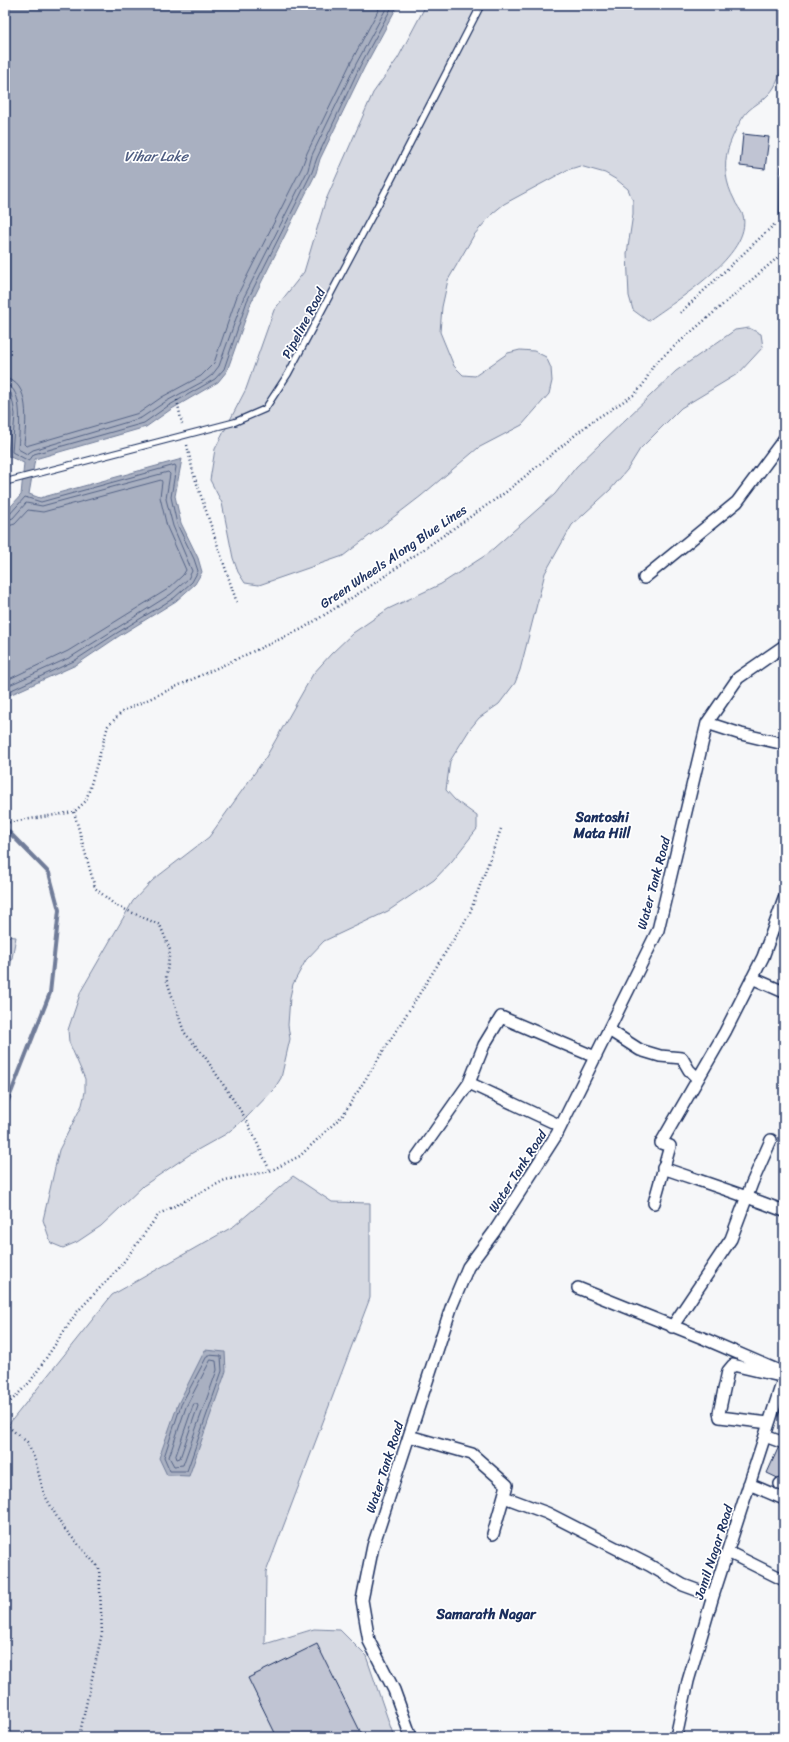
<svg xmlns="http://www.w3.org/2000/svg" width="789" height="1742" viewBox="0 0 789 1742" font-family="Sriracha,sans-serif">
<style>
.green{fill:#d6d9e2;stroke:#7884a0}
.water{fill:#a9b0c1;stroke:#707c99}
.lines{fill:none;stroke-linecap:round;stroke-linejoin:round}
.shore{stroke:#546386;stroke-width:1}
.stream{stroke:#707c99;stroke-width:4}
.building{fill:#c0c4d3;stroke:#1b2f5e}
.service-casing{stroke:#1b2f5e;stroke-width:8}
.minor-casing{stroke:#1b2f5e;stroke-width:14}
.path{stroke:#1b2f5e;stroke-width:2.5;stroke-dasharray:1 3;stroke-linecap:butt}
.service{stroke:#fff;stroke-width:5.5}
.minor{stroke:#fff;stroke-width:11}
.labels{text-anchor:middle;stroke-width:3.5;stroke-linejoin:round;paint-order:stroke}
.street-label{font-size:13px;fill:#1b2f5e;stroke:#fff}
.water-label{font-size:14px;font-style:italic;fill:#4d5c81;stroke:#fff}
.neighbourhood-label{font-size:14px;font-weight:bold;fill:#1b2f5e;stroke:#fff}
</style>
<rect width="100%" height="100%" fill="#f6f7f9"/>
<filter id="ink" filterUnits="userSpaceOnUse"><feTurbulence type="fractalNoise" baseFrequency=".025" numOctaves="2"/><feDisplacementMap in="SourceGraphic" scale="8" xChannelSelector="R" yChannelSelector="G"/><feConvolveMatrix kernelMatrix="1 2 1 2 8 2 1 2 1" color-interpolation-filters="sRGB"/></filter>
<g filter="url(#ink)">
<path class="green" d="M426,5h358v56c-3,11 -7,25 -15,33 -6,7 -15,11 -21,17 -8,8 -17,28 -20,38 -5,17 -2,35 6,50 2,6 7,11 9,16 10,40 -68,86 -95,106l-15,-11 -4,-14 -2,-42 6,-40v-13l-5,-12 -11,-9 -12,-7 -25,-7 -13,4 -63,34 -11,9 -19,22 -26,45 -6,27 -2,25 14,34 9,9 12,1 33,-23 12,-3 14,1 12,6 5,11 1,13 -3,13 -27,31 -44,23 -57,48 -78,60 -84,29 -14,-2 -7,-11 -5,-14 -11,-55 -12,-23 5,-31 31,-60 28,-79 30,-38 21,-70 48,-109 25,-35z
M749,328l12,6 2,13 -24,26 -58,35 -41,41 -13,21 -17,20 -38,35 -27,48 -25,97 -5,13 -16,21 -20,14 -9,11 -20,32 -4,29 9,10 22,16v13l-25,32 -18,19 -46,31 -64,30 -18,19 -13,24 -3,13 -2,28 2,14 -9,39 -7,11 -27,28 -21,17 -34,19 -49,33 -42,40 -24,16 -14,6 -12,-5 -8,-23 16,-70 23,-45 3,-13v-13l-16,-37 -1,-12 13,-39 52,-90 20,-21 56,-43 57,-80 47,-83 18,-20 22,-21 35,-24 53,-25 45,-29 69,-61 21,-27 100,-96 59,-41z
M5,936l11,1 -11,58z
M293,1176l39,26 38,1v95l-104,274 -1,72 49,-15 26,1 26,26 28,81h-389v-308l107,-134 122,-69z"/>
<path class="water" d="M5,5h393l-34,63 -44,91 -4,14 -65,130 -24,68 -9,11 -48,28 -24,17 -111,32 -6,35 11,4 142,-39 -7,37 6,27 17,35 4,14 -7,12 -19,17 -57,35 -43,29 -71,32v-184l16,-18 3,-32 -16,-7 3,-41 -6,-30z
M205,1350l20,2 1,19 -37,105 -22,-1 -8,-17 19,-54z"/>
<g class="lines">
<path class="shore" d="M5,379c26,1 21,47 19,65l2,2 113,-33 23,-16 39,-21 13,-13 23,-67 65,-129 5,-14 44,-91 30,-57
M5,385c20,1 14,50 13,64l9,5 6,-4 108,-32 24,-16 39,-21 8,-6 7,-9 24,-67 65,-129 4,-15 44,-91 32,-59
M5,390l6,3 4,21 -3,38 17,9 5,-7 110,-31 24,-17 47,-27 9,-10 23,-68 65,-129 5,-14 43,-92 33,-61
M5,516l4,-1 16,-18 16,5 134,-37 1,2 -5,30 6,27 17,35 4,12 -6,11 -18,16 -57,35 -43,28 -69,32
M5,521l8,-3 13,-15 16,3 126,-34 2,2 -4,25 7,27 19,45 -4,8 -17,15 -100,63 -66,30
M5,527l10,-3 13,-14 15,2 118,-32 1,2 -2,15 7,30 19,43 -3,5 -15,14 -100,62 -63,30
M208,1355l13,1 1,15 -35,100h-17l-6,-14 17,-52z
M211,1360l5,1 1,9 -34,95 -9,1 -5,-9 17,-50z
M194,1404h3l1,2 -18,52 -3,1 -1,-3z"/>
<path class="stream" d="M5,1108l45,-115 9,-83 -10,-37 -43,-44"/>
</g>
<path class="building" d="M743,134l26,3 -4,32 -25,-3z
M780,1444l4,2v35l-17,-8z
M317,1644l46,93h-86l-29,-59z"/>
<g class="lines">
<g class="service-casing">
<path id="service" d="M783,217l1,-49
M5,482l230,-60 30,-13 23,-35 100,-188 93,-181"/>
</g>
<g class="minor-casing">
<path id="minor" d="M644,578l93,-76 47,-63
M707,723l34,11 43,10
M752,978l32,14
M609,1030l31,20 20,6 22,2 7,12 9,9
M469,1083l92,43
M416,1158l53,-75 15,-38 17,-28 94,40
M663,1168c40,14 81,27 121,43
M654,1203l16,-57 -9,-3 64,-111 38,-75 21,-58
M578,1288l127,51 79,34
M672,1327l59,-88 21,-56 19,-43
M769,1423l-49,-6 -1,-4 9,-42 5,-6 43,10
M409,1436l63,18 35,31 -14,49
M765,1436l19,7
M749,1484l35,15
M780,1484l4,2
M504,1497l43,16 102,52 34,20 30,11
M728,1552l56,28
M411,1737l-17,-47 -25,-49 -7,-41 11,-54 79,-241 16,-38 26,-35 63,-98 101,-204 49,-207 31,-45 46,-32
M676,1737l12,-56 25,-85 71,-219"/>
</g>
<path class="path" d="M680,313l96,-90
M177,400l5,24
M187,445l6,27 44,131
M74,812l21,76 20,17 45,20 10,25 -4,28 18,54 21,25 41,62 24,52
M5,823l69,-11 12,-11 22,-75 15,-15 179,-82 67,-42 137,-95 85,-70 44,-28 8,-9 11,-21 130,-112
M5,1407l25,-25 47,-70 42,-44 40,-54 66,-34 45,-9 30,-15 43,-41 126,-200 32,-86
M5,1424l22,18 8,18 9,34 18,32 37,42 3,65 -23,104"/>
<use href="#service" class="service"/>
<use href="#minor" class="minor"/>
</g>
</g>
<g class="labels">
<g class="street-label">
<text transform="translate(303 323) rotate(-62)" y="5">Pipeline Road</text>
<text transform="translate(393 556) rotate(-34)" y="5">Green Wheels Along Blue Lines</text>
<text transform="translate(653 883) rotate(-75)" y="5">Water Tank Road</text>
<text transform="translate(517 1171) rotate(-57)" y="5">Water Tank Road</text>
<text transform="translate(384 1467) rotate(-72)" y="5">Water Tank Road</text>
<text transform="translate(713 1552) rotate(-72)" y="5">Jamil Nagar Road</text>
</g>
<g class="water-label">
<text x="156" y="161">Vihar Lake</text>
</g>
<g class="neighbourhood-label">
<text x="602" y="822">Santoshi<tspan x="602" dy="16">Mata Hill</tspan></text>
<text x="486" y="1619">Samarath Nagar</text>
</g>
</g>
<rect width="789" height="1742" fill="none" stroke="#fff" stroke-width="20"/>
<rect x="10" y="10" width="769" height="1722" fill="none" stroke="#1b2f5e" stroke-width="1.5" filter="url(#ink)"/>
</svg>
